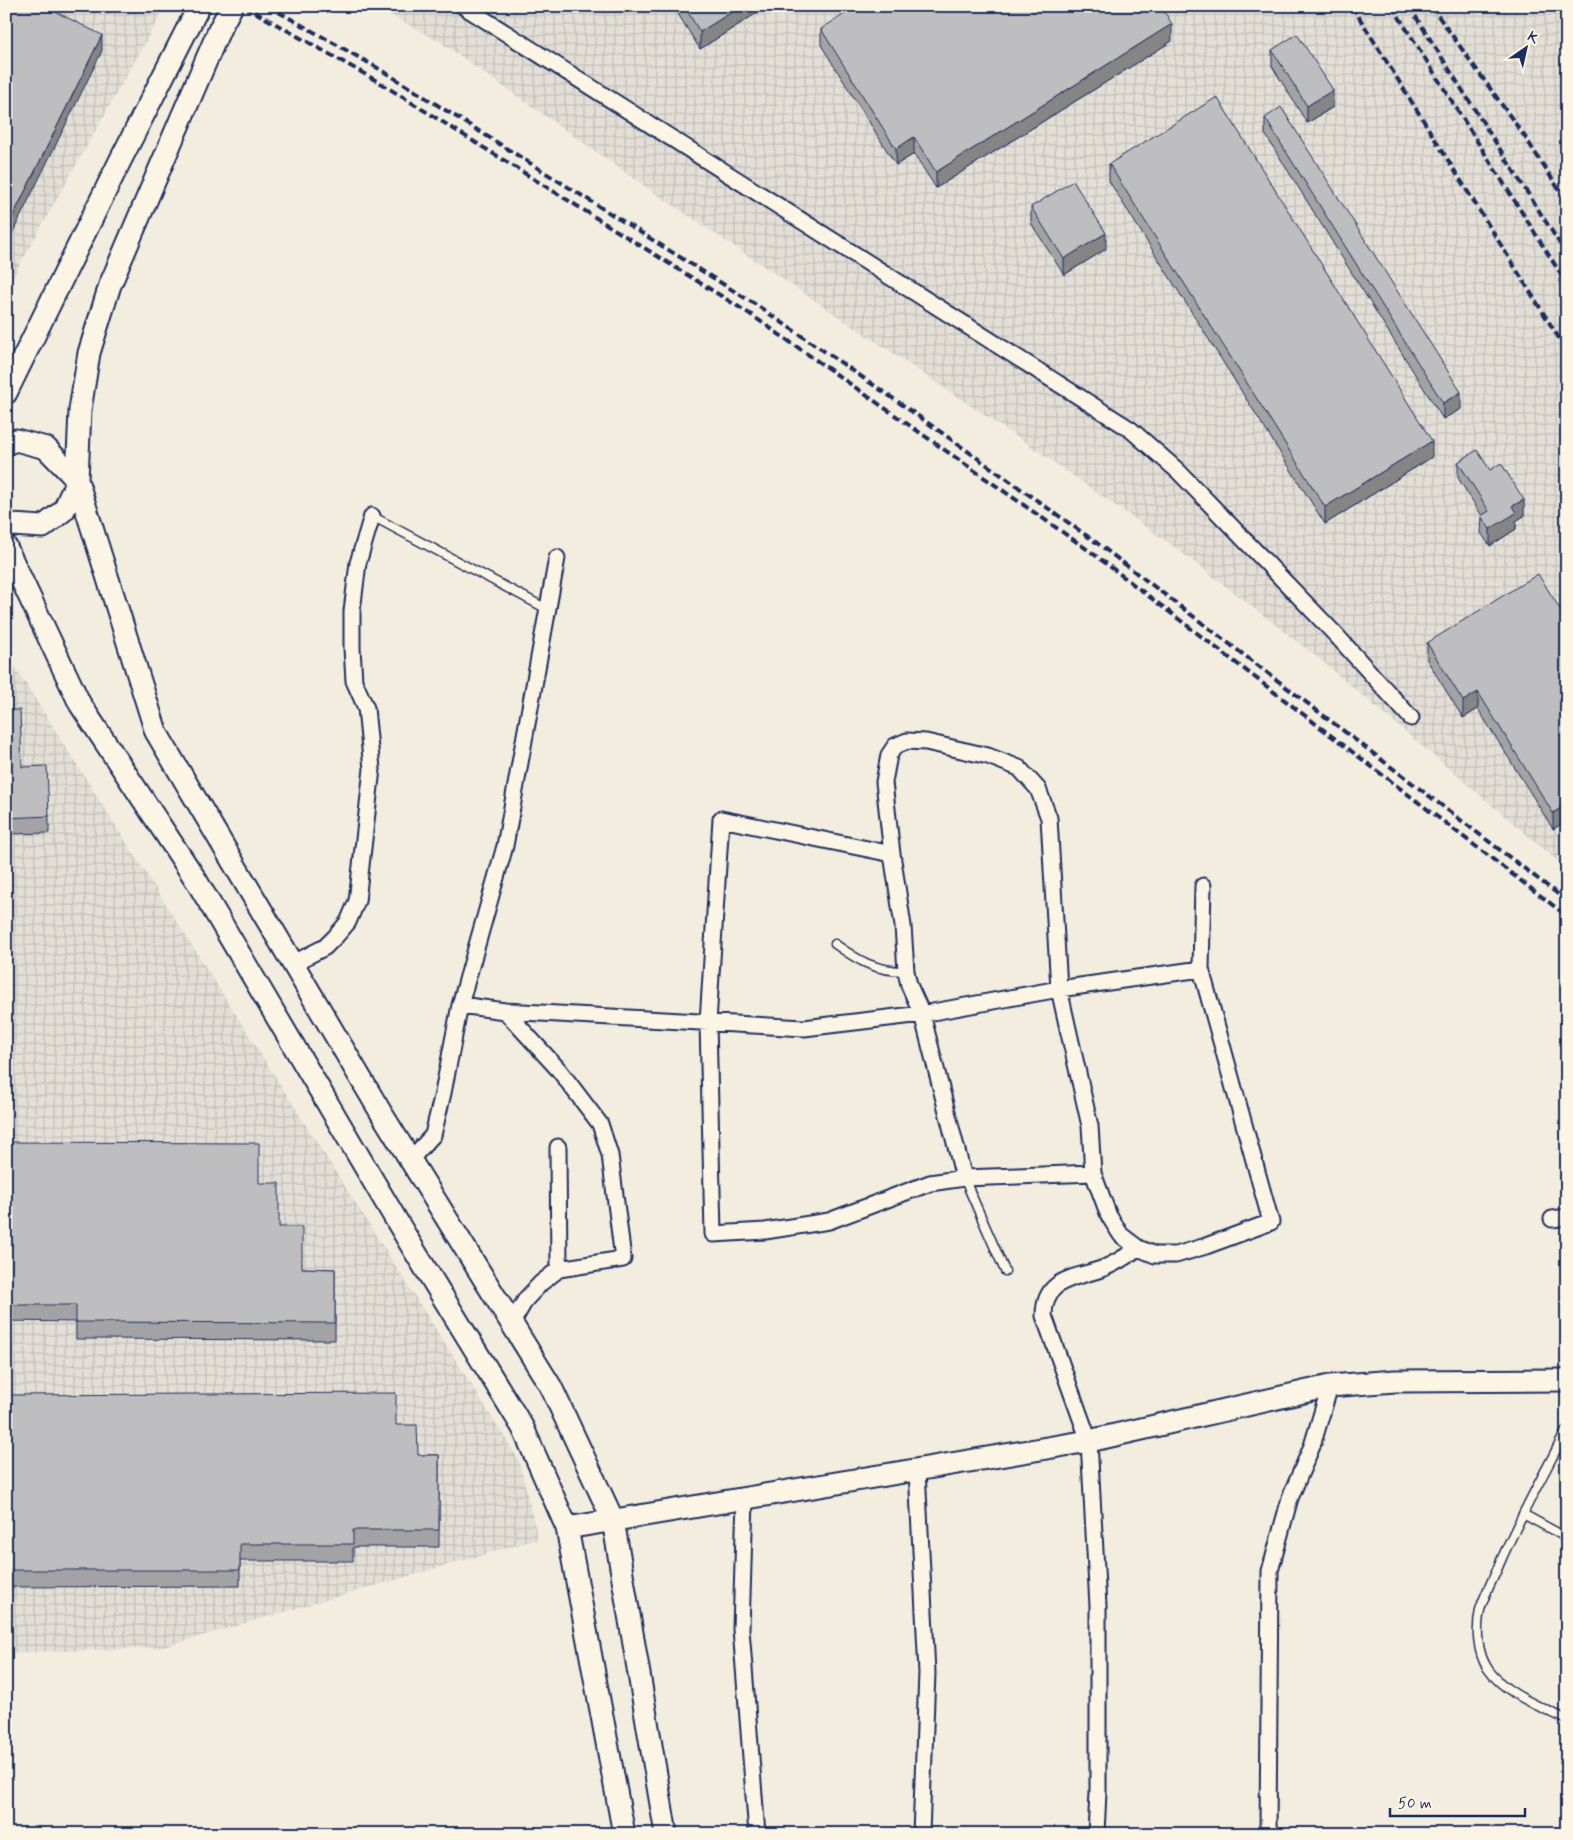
<svg xmlns="http://www.w3.org/2000/svg" width="1573" height="1840" viewBox="0 0 1573 1840" font-family="Mynerve,sans-serif">
<style>
.industrial{fill:url(#industrial-grid)}
.lines{fill:none;stroke-linecap:round;stroke-linejoin:round}
.lane-casing{stroke:#1b2f5e;stroke-width:11}
.street-casing{stroke:#1b2f5e;stroke-width:19}
.secondary-casing{stroke:#1b2f5e;stroke-width:25}
.lane{stroke:#fcf5e5;stroke-width:8}
.street{stroke:#fcf5e5;stroke-width:15}
.secondary{stroke:#fcf5e5;stroke-width:21}
.rail{stroke:#1b2f5e;stroke-width:4;stroke-dasharray:8 4;stroke-linecap:butt}
.wall{fill:#a3a3a5;stroke:#1b2f5e}
.shaded-wall{fill:#858586;stroke:#1b2f5e}
.building{fill:#bebec0;stroke:#1b2f5e}
</style>
<defs>
<pattern id="industrial-grid" width="8" height="8" patternUnits="userSpaceOnUse" patternTransform="scale(1.25)"><rect width="8" height="8" fill="#e3dfd6"/><path d="M0 4h8M4 0v8" fill="none" stroke="#c2c0ba"/></pattern>
</defs>
<rect width="100%" height="100%" fill="#f3ede0"/>
<filter id="ink" filterUnits="userSpaceOnUse"><feTurbulence type="fractalNoise" baseFrequency=".02" numOctaves="2"/><feDisplacementMap in="SourceGraphic" scale="10" xChannelSelector="R" yChannelSelector="G"/><feConvolveMatrix kernelMatrix="1 2 1 2 8 2 1 2 1" color-interpolation-filters="sRGB"/></filter>
<g filter="url(#ink)">
<path class="industrial" d="M6,6h160l-160,283z
M375,6h1192v863l-251,-213 -140,-108 -147,-103 -386,-260 -200,-141z
M6,653l513,807 19,79 -378,109 -154,5z"/>
<g class="lines">
<g class="lane-casing">
<path id="lane" d="M372,516l175,93
M835,944c24,17 40,27 71,27
M964,1178l41,93
M1567,1429c-23,45 -48,89 -68,136 -6,15 -15,30 -19,45 -4,19 -3,43 8,59 18,26 52,37 79,51
M1523,1514l44,24"/>
</g>
<g class="street-casing">
<path id="street" d="M463,6l667,423 48,42 158,164 75,83
M892,854l-171,-35 -13,203 5,212 52,-3 64,-10 101,-38 34,-5 129,-5
M292,964l33,-17 11,-11 12,-14 9,-21 15,-132 -6,-61 -12,-27 -2,-33v-37l6,-48 14,-47
M460,1005l45,6 299,17 118,-14 137,-25 142,-20
M505,1011l54,59 41,54 10,31 13,104 -64,10 -18,14 -15,16 -14,24
M558,1147l1,122
M410,1160l23,-25 10,-42 17,-88 45,-159 52,-288
M964,1178l-42,-164 -13,-29 -3,-14 -3,-45 -11,-72 -8,-72 5,-27 6,-9 12,-5 19,1 62,14 31,12 19,21 11,29 10,171 31,137 3,47 16,43 12,19 17,13 17,7h21l30,-9 65,-24 -70,-253 2,-83
M1552,1219l15,-2
M917,1470l10,203 -6,161
M745,1499l-4,130 16,205
M1096,1834l2,-42v-186l-9,-165 -45,-125c0,-39 31,-37 60,-48 12,-5 23,-12 34,-20
M1268,1834l2,-263 20,-73 22,-52 18,-60"/>
</g>
<g class="secondary-casing">
<path id="secondary" d="M6,393l114,-232 79,-155
M6,444l10,-4 30,8 31,32 79,252 224,379 171,276 62,133 53,314
M6,521l6,4 31,2 21,-17 13,-30 3,-70 9,-57 21,-68 110,-257 12,-22
M6,547l74,157 116,176 215,365 112,183 44,100 57,306
M567,1528l522,-87 241,-55 65,-5 172,-1"/>
</g>
<use href="#lane" class="lane"/>
<use href="#street" class="street"/>
<use href="#secondary" class="secondary"/>
<path class="rail" d="M244,6l133,75 373,233 341,238 476,364
M268,6l115,65 375,235 139,95 200,142 470,358
M1352,6l215,345
M1392,6l175,278
M1409,6l158,249
M1431,6l94,131 42,65"/>
</g>
<path class="wall" d="M673,6h95l-68,43z
M821,29l351,12 -236,147 -22,-34 -18,11 -75,-120z
M1272,50l61,57 -26,16 -35,-57z
M1265,118l196,291 -18,10 -178,-285z
M1109,164l323,293 -107,67 -216,-343z
M1031,207l75,42 -42,26 -33,-52z
M1458,462l32,8 34,46 -8,5v8l-26,17 -9,-13 1,-17 -24,-38z
M1567,620v201l-14,8 -75,-120 -15,9 -36,-58v-17z
M6,710l16,57 27,49v17l-43,1z
M6,1142l253,41 20,44 23,41 33,1v71l-259,-1v-17l-70,-1z
M6,1395l390,30 22,30h21v92h-86v14h-113v25l-234,1z"/>
<path class="shaded-wall" d="M741,6h27l-68,43v-17z
M1172,24v17l-236,147v-16z
M102,35v16l-96,195v-16z
M1333,90v17l-26,16v-17z
M914,137v17l-18,11v-16z
M1106,233v16l-42,26v-16z
M1461,392v17l-18,10v-16z
M1432,441v16l-107,67v-17z
M1524,500v16l-8,5v8l-26,17v-17l22,-23z
M1478,692v17l-15,9v-17z
M1567,804v17l-14,8v-16z"/>
<path class="building" d="M6,6h38l58,29 -96,195z
M684,6h57l-41,26z
M857,6h304l11,18 -236,148 -22,-35 -18,12 -75,-120z
M1297,34l36,56 -26,16 -35,-56z
M1217,97l215,344 -107,66 -216,-343z
M1281,107l180,285 -18,11 -178,-285z
M1073,181l33,52 -42,26 -33,-52z
M1477,450l13,20 11,-7 23,37 -12,6 4,7 -26,16 -9,-13 8,-5 -31,-49z
M1538,574l29,46v184l-14,9 -75,-121 -15,9 -36,-58z
M6,710h14l2,57 25,-1 2,50 -43,2z
M6,1142l253,1v40h20v44h23v41l33,1v54l-259,-1v-17h-70z
M396,1393v32h21l1,30h21v75h-86v14h-113v26h-234v-175z"/>
</g>
<rect width="1573" height="1840" fill="none" stroke="#fcf5e5" stroke-width="25"/>
<rect x="12" y="12" width="1548" height="1815" fill="none" stroke="#1b2f5e" stroke-width="2" filter="url(#ink)"/>
<g transform="translate(1526 48) rotate(34)" stroke="#fcf5e5" stroke-width="4" paint-order="stroke">
<path d="M0-4L9 19L0 12L-9 19Z" fill="#1b2f5e"/>
<text y="-8" font-size="14" font-weight="bold" text-anchor="middle" fill="#1b2f5e">K</text>
</g>
<path d="M1390 1808v8h135v-8" fill="none" stroke="#1b2f5e" stroke-width="2.5"/>
<text x="1398" y="1808" font-size="15" fill="#1b2f5e" stroke="#fcf5e5" stroke-width="4" paint-order="stroke">50 m</text>
</svg>
